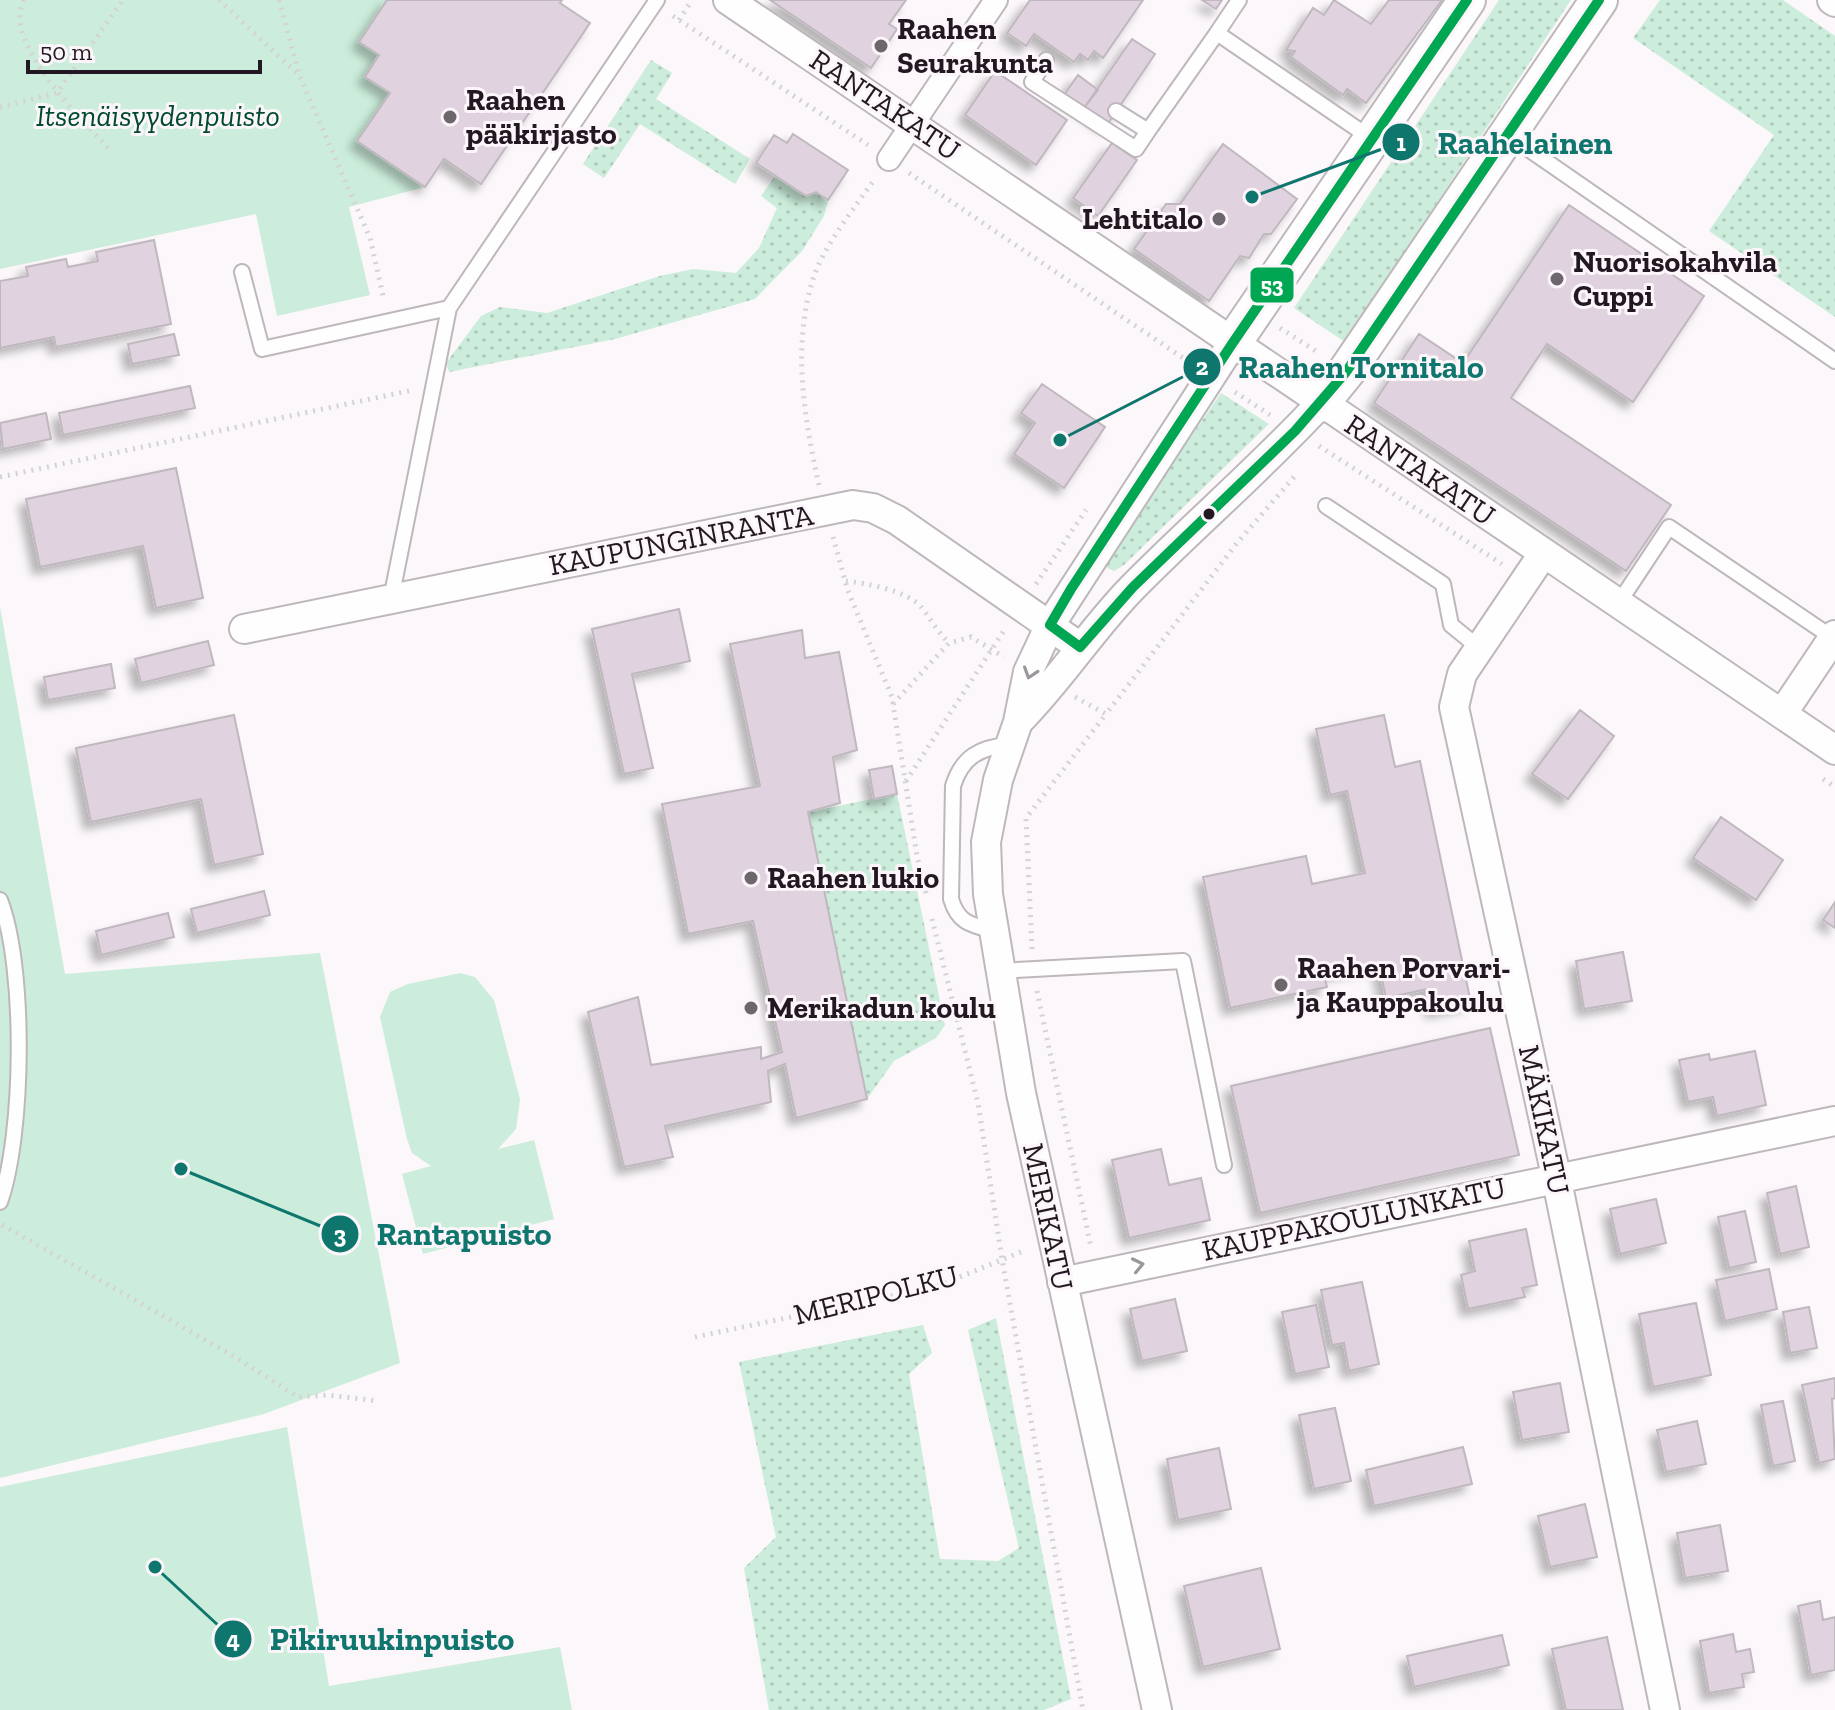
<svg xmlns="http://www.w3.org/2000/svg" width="1835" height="1710" viewBox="0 0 1835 1710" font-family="'Zilla Slab',serif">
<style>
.grass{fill:url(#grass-dots)}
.green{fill:#cceddb}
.building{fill:#e0d2de;stroke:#bfb8be;stroke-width:2;filter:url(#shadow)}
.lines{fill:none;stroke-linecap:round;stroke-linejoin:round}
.service-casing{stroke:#beb7bc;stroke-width:18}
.pedestrian-casing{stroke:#beb7bc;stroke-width:26}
.minor-casing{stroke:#beb7bc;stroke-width:32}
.tertiary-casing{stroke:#beb7bc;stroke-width:40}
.path{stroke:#d4d2d4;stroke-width:5;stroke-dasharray:2 6;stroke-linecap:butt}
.service{stroke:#fefefe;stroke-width:14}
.pedestrian{stroke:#fefefe;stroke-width:22}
.minor{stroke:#fefefe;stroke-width:28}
.tertiary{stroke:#fefefe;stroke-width:36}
.bus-1-casing{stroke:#fcf6fb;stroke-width:16}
.bus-1{stroke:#00a651;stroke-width:10}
.oneway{stroke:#9b969b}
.poi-dot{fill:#6e666d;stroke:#fcf6fb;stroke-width:3}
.bus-dot{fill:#221821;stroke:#fcf6fb;stroke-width:3}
.labels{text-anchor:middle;stroke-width:6;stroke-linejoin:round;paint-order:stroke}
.poi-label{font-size:30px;font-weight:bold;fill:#221821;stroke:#fcf6fb;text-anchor:start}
.street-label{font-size:30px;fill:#221821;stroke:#fcf6fb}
.park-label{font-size:30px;font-style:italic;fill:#004b2d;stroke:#fcf6fb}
.leader{fill:none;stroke:#0f766e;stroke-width:3}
.callout-dot{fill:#0f766e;stroke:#fcf6fb;stroke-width:3}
.mark-label{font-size:24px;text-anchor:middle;font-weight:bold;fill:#fff}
.callout-label{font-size:32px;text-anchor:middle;font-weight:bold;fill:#0f766e;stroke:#fcf6fb;stroke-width:6;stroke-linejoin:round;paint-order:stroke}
.line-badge{stroke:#fcf6fb;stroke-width:3}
.badge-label{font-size:22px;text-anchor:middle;font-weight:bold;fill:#fff}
</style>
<defs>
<pattern id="grass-dots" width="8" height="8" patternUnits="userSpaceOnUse" patternTransform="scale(2)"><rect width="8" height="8" fill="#cceddb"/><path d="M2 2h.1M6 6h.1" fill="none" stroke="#afcabc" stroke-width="1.8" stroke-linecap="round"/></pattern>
<filter id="shadow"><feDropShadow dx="-7" dy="7" stdDeviation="4" flood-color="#0004"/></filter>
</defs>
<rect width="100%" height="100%" fill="#fbf7fa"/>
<path class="grass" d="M1499,0h72l-226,342 -51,-34z
M1660,0h123l52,36v281l-126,-86 65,-96 -141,-97z
M651,60l21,13 -16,26 94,60 -15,25 -95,-60 -36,54 -21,-14z
M775,176l30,19 11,-3 12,8 -4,16 -22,35 -47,48 -140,40 -166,33 -3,-9 35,-47 19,-9 47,6 113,-37 33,-7 43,4 23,-25 18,-40 -16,-12z
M1221,393l48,31 -145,141 -10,6 -7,-3 1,-11z
M897,794l48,231 -9,13 -42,23 -27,38 -59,-287z
M996,1318l75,381 -27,11h-275l-25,-142 32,-31 -37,-175 184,-37 9,28 -23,21 31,185 58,2 21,-13 -51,-218z"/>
<path class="green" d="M0,0h387l-28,41 20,14 -14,22 25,16 -32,48 67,46 -76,20 21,88 -93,21 -21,-102 -256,55z
M0,607l65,367 255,-21 80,410 -136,51 -264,64z
M460,973l15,4 19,23 26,99 -4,30 -18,20 36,-9 20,79 -131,35 -21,-80 29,-8 -19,-13 -5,-14 -27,-122 10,-25 18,-8z
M287,1427l42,259 231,-39 12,63h-572v-223z"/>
<path class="building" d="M387,0h175l-2,3 30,20 -109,161 -37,-25 -19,28 -68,-46 33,-48 -25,-16 14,-22 -20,-13z
M770,0h136l-17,24 8,5 -26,39z
M1030,0h113l-40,58 -9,-7 -6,9 -8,-6 -6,8 -40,-28 -8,12 -19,-13z
M1202,0h20l-6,9z
M1334,0l37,24 18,-24h53l-76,103 -19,-14 -4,6 -52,-38 4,-6 -9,-1 27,-42 11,7z
M1132,39l23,15 -48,71 -23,-17z
M995,71l72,49 -31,45 -71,-50z
M1078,75l20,15 -14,18 -20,-13z
M793,134l55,36 -20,30 -12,-8 -10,4 -50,-33 18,-28 13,8z
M1112,143l25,17 -39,56 -25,-18z
M1223,144l74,55 -26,35h-7l-15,24 -9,-2 -31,45 -75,-52 32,-45h14z
M1569,205l135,91 -71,106 -86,-58 -36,54 160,107 -45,66 -252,-168 45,-69 44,29z
M154,240l17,84 -115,23 -2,-10 -54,11v-67l28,-5 -2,-9 40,-8 2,8 30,-6 -2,-9z
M174,334l5,21 -47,9 -4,-20z
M1042,384l63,43 -41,61 -50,-34 21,-31 -14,-10z
M190,386l5,22 -132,27 -4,-22z
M46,413l5,26 -48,10 -3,-26z
M176,468l27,130 -47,10 -13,-62 -103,21 -14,-68z
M679,609l11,52 -58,13 21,94 -29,6 -32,-145z
M802,630l3,28 34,-6 18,98 -24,7 7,46 -32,9 59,287 -71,19 -11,-54 -17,7 3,31 -106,24 8,31 -49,10 -36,-155 50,-15 13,68 110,-18v12l21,-7 -29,-131 -65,13 -26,-130 98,-18 -30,-142z
M208,641l6,24 -73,18 -6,-24z
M111,664l4,24 -67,12 -4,-23z
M1580,710l34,26 -46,63 -36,-25z
M234,715l29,139 -49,11 -13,-66 -110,23 -15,-74z
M1384,715l11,52 25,-6 51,242 -38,8 -5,-22 -42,9 -7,-34 -55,11 3,12 -97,21 -27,-131 103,-21 6,28 53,-11 -18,-82 -17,4 -14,-66z
M892,766l5,28 -23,5 -5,-29z
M1721,817l62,43 -27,40 -63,-42z
M264,891l6,24 -73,18 -6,-24z
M1835,902v26l-12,-8z
M168,913l6,24 -73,18 -5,-24z
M1623,952l9,49 -48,8 -8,-48z
M1490,1028l29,127 -259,58 -29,-127z
M1755,1051l11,54 -49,11 -4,-19 -25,5 -9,-42 30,-6 1,6z
M1161,1149l8,36 32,-7 9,42 -81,18 -17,-78z
M1796,1186l13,61 -29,7 -13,-61z
M1656,1199l10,44 -46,11 -10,-45z
M1745,1211l11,51 -27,6 -11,-51z
M1526,1229l11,56 -15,3 3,9 -57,12 -7,-34 14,-4 -6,-30z
M1769,1269l8,40 -52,12 -9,-41z
M1362,1282l17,82 -30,7 -5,-28 -12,2 -11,-55z
M1175,1299l12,52 -45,10 -12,-52z
M1696,1303l15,72 -58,12 -14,-73z
M1316,1305l13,62 -34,7 -13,-62z
M1809,1307l8,41 -27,5 -7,-41z
M1835,1378v20l-3,1 3,60 -16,4 -17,-78z
M1560,1383l9,49 -47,8 -9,-48z
M1783,1401l12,60 -22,5 -12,-61z
M1335,1408l16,73 -37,8 -15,-74z
M1697,1421l9,43 -40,8 -9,-42z
M1463,1447l9,37 -98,22 -8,-36z
M1219,1448l12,61 -53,11 -11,-61z
M1585,1504l12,53 -47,10 -12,-51z
M1720,1525l8,46 -43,7 -8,-45z
M1261,1568l19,81 -77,18 -19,-81z
M1820,1601l3,19 12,-3v53l-24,5 -13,-69z
M1733,1634l3,18 14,-3 4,23 -12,2 2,13 -35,6 -9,-52z
M1502,1635l7,30 -95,22 -7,-31z
M1607,1637l16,73h-57l-14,-61z"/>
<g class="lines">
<g class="service-casing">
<path id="service" d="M1217,33l22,-33
M1046,60l-14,22 104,67 12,-18
M1116,111l32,20 69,-98 155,106
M1508,135l327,226
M242,272l20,77 187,-41
M1326,506l117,78 8,41 27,22
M391,599l58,-291 208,-308
M1618,604l51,-77 164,111
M0,900c26,67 24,234 0,302
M994,931c-23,-6 -36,-8 -43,-32l2,-113c9,-29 27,-39 56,-41
M999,971l184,-10 41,204"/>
</g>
<g class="pedestrian-casing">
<path id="pedestrian" d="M889,159l107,-159"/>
</g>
<g class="minor-casing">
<path id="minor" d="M728,0l1107,750
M1832,0l3,2
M1543,554l-81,120 -8,33 102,469 109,534
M244,629l609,-124 20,3 24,12 183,127
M1782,714l53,-79
M1018,722c42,-42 73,-92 114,-134 62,-63 129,-120 188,-184
M1062,1282l773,-161
M1157,1710l-136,-617 -33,-199 -2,-52 12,-62 20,-58 10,-50 22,-47 182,-281"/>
</g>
<g class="tertiary-casing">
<path id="tertiary" d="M1232,344l235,-344
M1320,404l26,-32 253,-372"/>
</g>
<path class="path" d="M24,0c-23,42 59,121 86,150
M219,0l81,76
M279,0l21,77 70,161 14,62
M673,16l195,129
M679,20l13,-20
M0,107l57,-14 66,-93
M909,173l280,189
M1280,328l39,25
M1235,392l35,23
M1319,446l183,118
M0,477l413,-87
M819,485c-15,-67 -27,-139 -6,-206 10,-32 42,-72 61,-99
M833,537l15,54 44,106 25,159 10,41
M846,581c19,2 64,10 76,27 10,13 14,22 27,35
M1036,584l50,-74
M1075,697l31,17 131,-171 57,-66
M893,704l56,-61 22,-6 33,20
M1823,779l12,8
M906,781l99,-152
M932,919l46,184 24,156 81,451
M1032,949l-6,-131 80,-104
M1037,991l54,256
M2,1225l230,130 66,42 30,-2 50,6
M695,1337l240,-50 91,-37"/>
<use href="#service" class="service"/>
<use href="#pedestrian" class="pedestrian"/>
<use href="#minor" class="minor"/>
<use href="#tertiary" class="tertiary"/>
<g class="bus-1-casing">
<path id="bus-1" d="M1467,0l-235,344 -161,245 -21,36 30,22 53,-60 162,-156 51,-59 253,-372"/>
</g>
<use href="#bus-1" class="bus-1"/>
</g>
<defs><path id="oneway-chevron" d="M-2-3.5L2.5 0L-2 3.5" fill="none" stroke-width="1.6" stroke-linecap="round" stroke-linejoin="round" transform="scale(2)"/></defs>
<g class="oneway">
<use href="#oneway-chevron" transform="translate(1030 673) rotate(108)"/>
<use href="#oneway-chevron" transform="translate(1138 1265) rotate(-12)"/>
</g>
<g class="poi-dot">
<circle cx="881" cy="46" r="8"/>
<circle cx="450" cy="117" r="8"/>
<circle cx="1219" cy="219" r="8"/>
<circle cx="1557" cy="279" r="8"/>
<circle cx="751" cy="878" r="8"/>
<circle cx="1281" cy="985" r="8"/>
<circle cx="751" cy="1008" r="8"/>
</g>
<circle class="bus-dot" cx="1209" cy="514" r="7"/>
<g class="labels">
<g class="poi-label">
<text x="897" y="39">Raahen<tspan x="897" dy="34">Seurakunta</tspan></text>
<text x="466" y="110">Raahen<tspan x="466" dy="34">pääkirjasto</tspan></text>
<text x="1203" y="229" text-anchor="end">Lehtitalo</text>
<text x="1573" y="272">Nuorisokahvila<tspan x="1573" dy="34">Cuppi</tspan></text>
<text x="767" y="888">Raahen lukio</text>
<text x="1297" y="978">Raahen Porvari-<tspan x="1297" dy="34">ja Kauppakoulu</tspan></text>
<text x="767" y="1018">Merikadun koulu</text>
</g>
<g class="street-label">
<text transform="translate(885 105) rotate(34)" y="10">RANTAKATU</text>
<text transform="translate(1420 470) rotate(34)" y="10">RANTAKATU</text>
<text transform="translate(681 540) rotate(-11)" y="10">KAUPUNGINRANTA</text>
<text transform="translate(1544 1120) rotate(78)" y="10">MÄKIKATU</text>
<text transform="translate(1048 1217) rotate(78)" y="10">MERIKATU</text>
<text transform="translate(1354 1219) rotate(-12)" y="10">KAUPPAKOULUNKATU</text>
<text transform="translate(876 1295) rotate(-14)" y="10">MERIPOLKU</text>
</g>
<g class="park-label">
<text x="158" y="126">Itsenäisyydenpuisto</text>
</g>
</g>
<path class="leader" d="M1252 197L1401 142M1060 440L1202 367M181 1169L340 1234M155 1567L233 1639"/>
<g class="callout-dot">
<circle cx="1252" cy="197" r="8"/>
<circle cx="1060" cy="440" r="8"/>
<circle cx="181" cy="1169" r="8"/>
<circle cx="155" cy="1567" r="8"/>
<circle cx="1401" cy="142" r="20"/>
<circle cx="1202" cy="367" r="20"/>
<circle cx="340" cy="1234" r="20"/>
<circle cx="233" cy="1639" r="20"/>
</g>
<g class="mark-label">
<text x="1401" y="151">1</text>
<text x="1202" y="375">2</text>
<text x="340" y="1243">3</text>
<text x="233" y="1648">4</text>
</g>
<g class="callout-label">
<text x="1525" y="154">Raahelainen</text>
<text x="1361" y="378">Raahen Tornitalo</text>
<text x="464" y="1245">Rantapuisto</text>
<text x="392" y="1650">Pikiruukinpuisto</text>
</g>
<rect class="line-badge" x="1249" y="266" width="46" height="38" rx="8" fill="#00a651"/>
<g class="badge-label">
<text x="1272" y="293">53</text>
</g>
<path d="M28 60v12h232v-12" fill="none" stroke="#221821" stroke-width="4"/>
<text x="40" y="60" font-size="24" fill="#221821" stroke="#fcf6fb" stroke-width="6" paint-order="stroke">50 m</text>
</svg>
